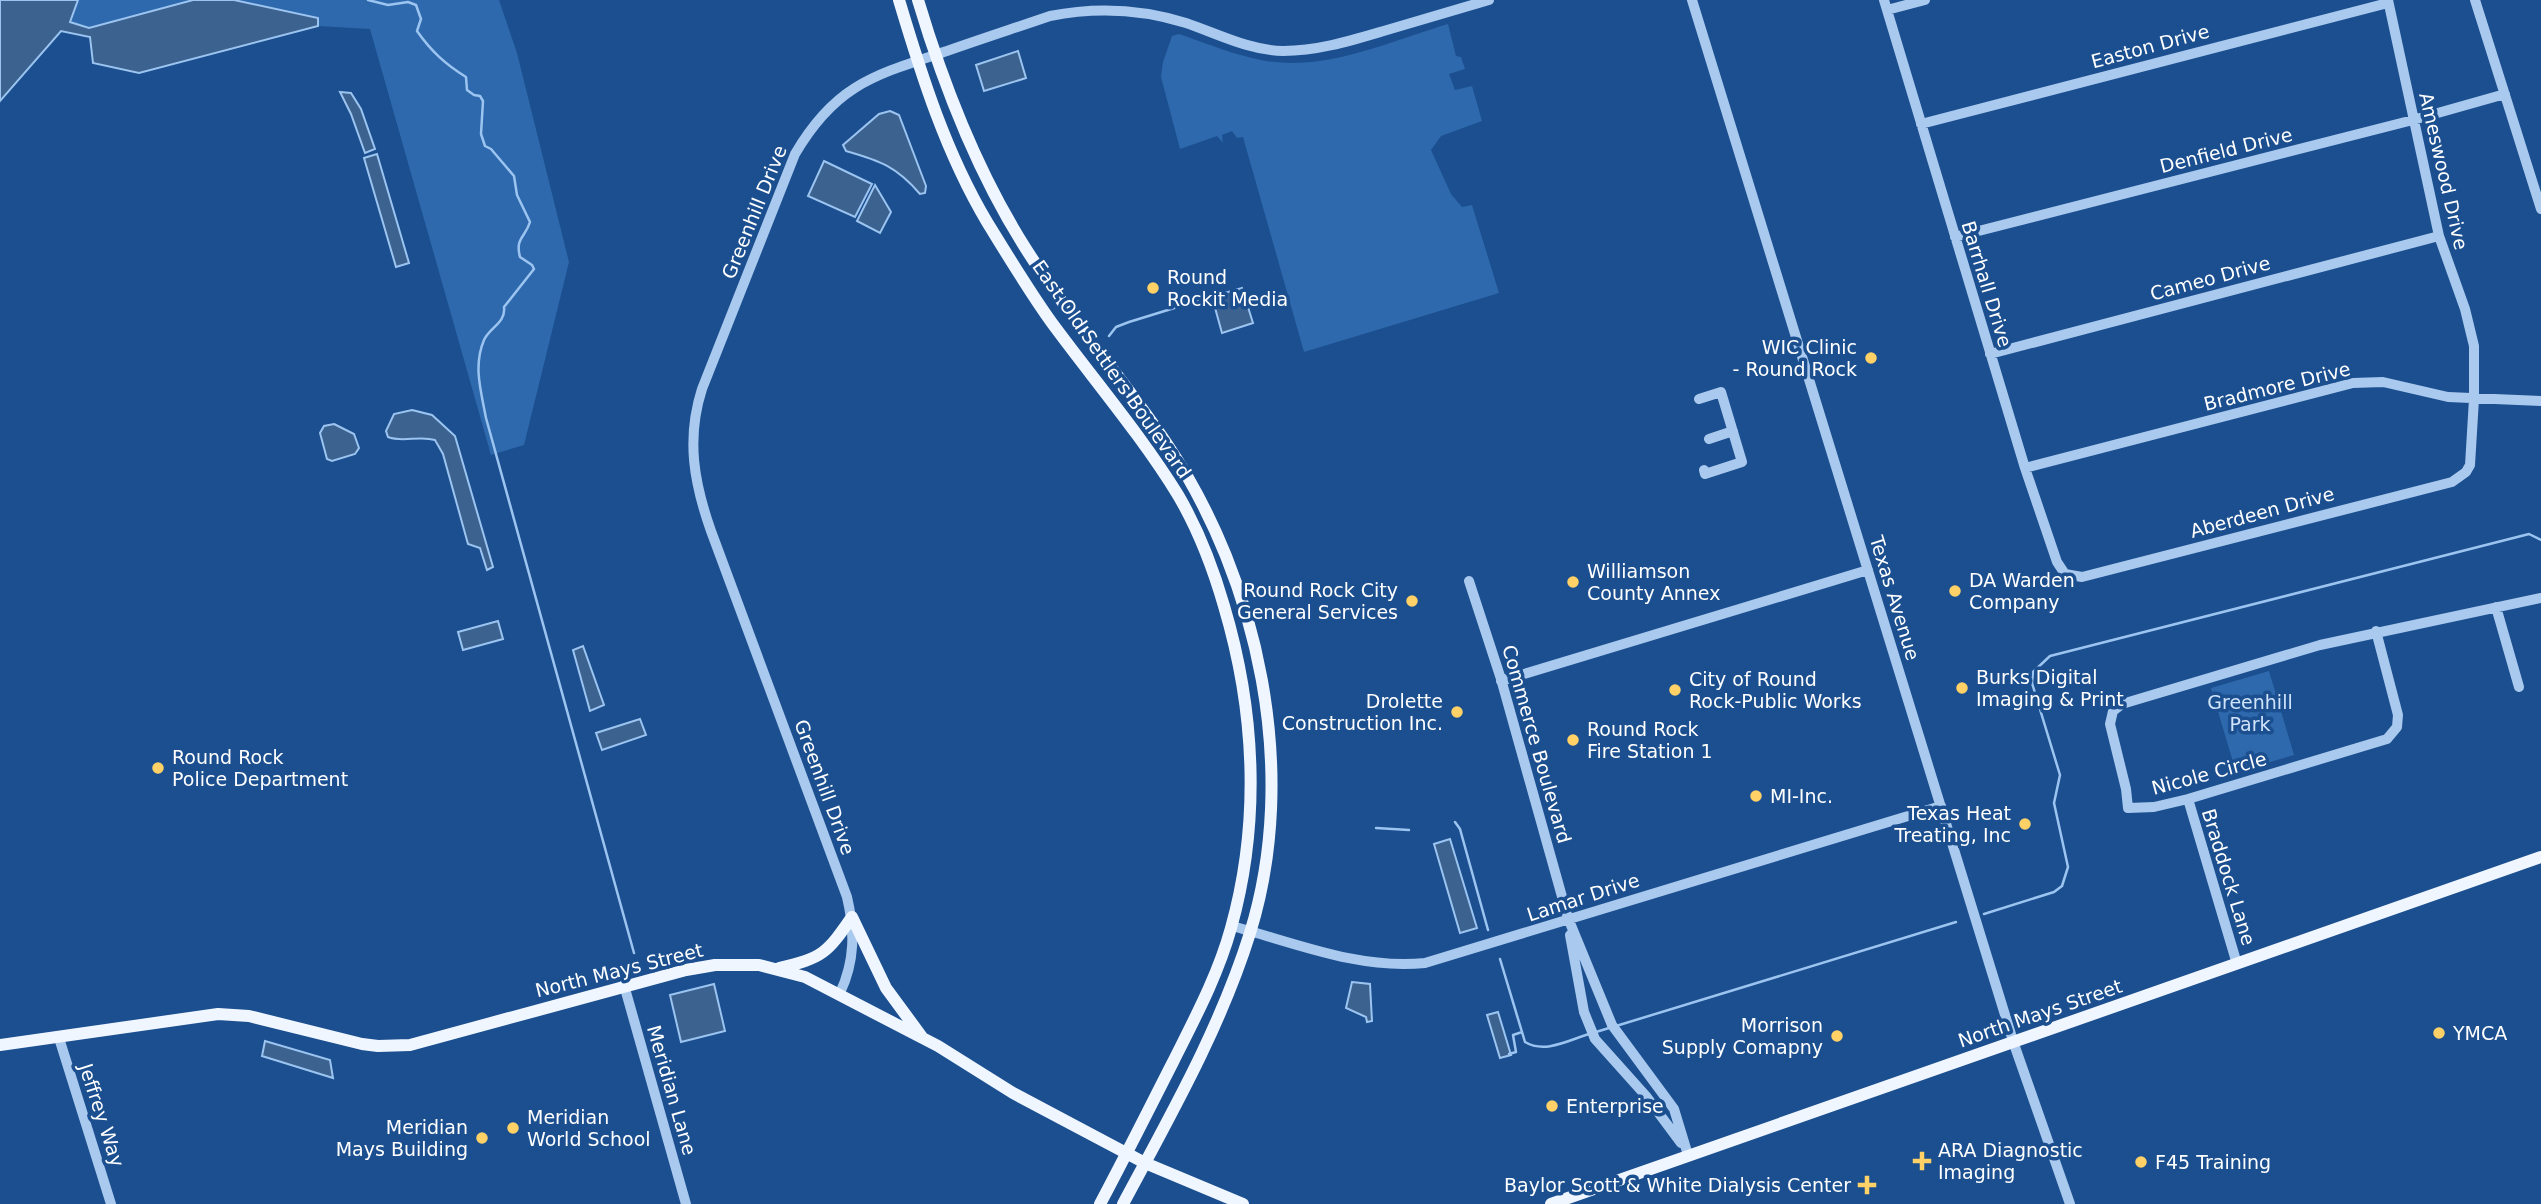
<svg xmlns="http://www.w3.org/2000/svg" width="2541" height="1204" viewBox="0 0 2541 1204" font-family="'DejaVu Sans',sans-serif">
<style>
.green{fill:#2e69ad}
.water{fill:#3c6290;stroke:#9cc4f0;stroke-width:2}
.lines{fill:none;stroke-linecap:round;stroke-linejoin:round}
.stream{stroke:#9cc4f0;stroke-width:2.5}
.minor{stroke:#a9c9ee;stroke-width:10}
.major{stroke:#f0f6ff;stroke-width:12}
.poi-dot{fill:#ffd166;stroke:#1b4f8f;stroke-width:2.5}
.labels{text-anchor:middle;stroke-width:7;stroke-linejoin:round;paint-order:stroke}
.street-label{font-size:19px;fill:#fff;stroke:#1b4f8f}
.poi-label{font-size:19px;fill:#fff;stroke:#1b4f8f;text-anchor:start}
.park-label{font-size:19px;fill:#cfe3fa;stroke:#1b4f8f}
</style>
<rect width="100%" height="100%" fill="#1b4f8f"/>
<path class="green" d="M78,0h115l-104,28 -19,-6z
M234,0h265l18,53 52,209 -45,183 -33,10 -121,-426 -52,-3v-8z
M1448,24l8,32 5,1 4,12 -16,5 6,16 17,-4 10,35 -41,15 -10,14 20,44 11,13 10,-2 27,88 -195,59 -61,-215 -6,1 -5,-7 -10,4 1,8 -6,-7 -37,13 -19,-72 2,-15 9,-26 7,-2c29,10 58,22 87,27 61,10 125,-20 182,-37z
M2269,671l25,84 -58,17 -25,-84z"/>
<path class="water" d="M0,0h78l-8,22 19,6 104,-28h41l84,18v8l-179,47 -46,-10 -3,-26 -29,-6 -61,70z
M1018,51l8,27 -42,13 -8,-26z
M340,92l11,1 10,16 14,40 -10,4 -14,-39z
M890,111l9,4 27,71 -1,7 -5,1c-23,-27 -39,-33 -74,-43l-3,-6 36,-31z
M377,154l32,109 -13,4 -32,-109z
M824,161l48,23 -17,33 -47,-21z
M875,185l16,27 -11,21 -23,-12z
M1242,288l11,35 -31,10 -8,-29v-8z
M412,410l20,5 23,21 38,131 -6,3 -7,-22 -12,-4 -25,-90 -8,-14c-16,-5 -32,3 -47,-3l-2,-6 8,-17z
M334,424l20,10 5,14 -4,6 -23,7 -5,-2 -7,-26 4,-7z
M498,621l5,18 -40,11 -5,-18z
M583,646l21,59 -14,6 -17,-61z
M640,719l6,16 -44,15 -6,-17z
M1450,839l27,89 -17,5 -26,-89z
M1352,982l18,2 2,37 -5,1 -1,-5 -20,-9z
M714,984l11,47 -44,11 -11,-47z
M1498,1012l13,43 -11,3 -13,-43z
M265,1041l65,19 3,18 -71,-22z"/>
<g class="lines">
<path class="stream" d="M368,0l20,5 20,-3 8,3 5,14 -4,12c14,20 28,33 49,46l1,13 7,5 6,1 3,5 -2,33 4,12 6,3 23,27 3,19 13,27c-5,16 -15,16 -10,35l12,8 2,4 -30,38c2,16 -14,20 -20,33 -11,26 -3,51 2,78l148,535
M1109,336l7,-9 13,-5 81,-25 4,3
M1455,822l5,7 28,101
M1376,828l33,2
M1984,914l70,-22 8,-6 6,-19 -14,-64 6,-28 -28,-92 1,-11 17,-16 479,-122 12,6
M1500,959l25,83c20,12 44,-2 64,-8
M1616,1026l340,-104
M1596,1032l13,-4
M1509,1054l7,-2 -3,-17 9,-3"/>
<path class="minor" d="M1692,0l322,1044 56,160
M1884,0l141,468 32,94 8,12 17,3 370,-95 14,-10 4,-7 4,-66v-53l-9,-37 -26,-73 -51,-236
M2475,0l66,209
M1887,10l38,-10
M1921,124l467,-121
M1955,237l458,-117 92,-26
M1990,354l449,-118
M1699,399l22,-7 21,70 -37,12 -1,-4
M1709,439l24,-8
M2025,468l328,-85 30,-1 65,15 93,4
M1469,581l32,98 67,239 44,107 62,84 14,46
M2496,607l23,80
M2376,631l22,84 -1,12 -10,12 -199,60 -34,8 -26,1 -2,-19 -16,-65 3,-13 9,-7 198,-59 221,-47
M1501,681l367,-111
M2188,799l49,165
M1232,926c63,17 128,44 193,37l516,-157
M1570,935l14,77 11,27 51,57 35,47
M624,985l62,219
M840,993c15,-32 15,-62 7,-96l-136,-366c-17,-48 -25,-92 -9,-142l93,-235c41,-70 80,-79 152,-103 34,-12 68,-23 103,-35 45,-9 91,-7 136,7 32,11 62,27 97,28 36,0 70,-11 104,-21 34,-10 68,-20 102,-30
M59,1038l52,166"/>
<path class="major" d="M899,0c23,77 47,153 88,222 21,34 42,69 65,101 42,57 89,112 126,172 20,34 35,73 46,111 31,104 37,215 7,322 -13,47 -36,90 -58,134 -24,47 -48,95 -73,142
M918,0c26,87 59,172 108,249 43,68 96,128 141,195 92,137 133,328 83,489 -30,96 -80,183 -127,271
M852,917l34,71 36,49
M779,968c44,-10 48,-15 73,-51
M0,1045l218,-31 31,2 113,28 16,2 32,-1 276,-75 29,-5h44l46,12 133,69 75,47 132,70 98,41
M1551,1204l990,-347"/>
</g>
<g class="poi-dot">
<circle cx="1153" cy="288" r="7"/>
<circle cx="1871" cy="358" r="7"/>
<circle cx="1573" cy="582" r="7"/>
<circle cx="1955" cy="591" r="7"/>
<circle cx="1412" cy="601" r="7"/>
<circle cx="1962" cy="688" r="7"/>
<circle cx="1675" cy="690" r="7"/>
<circle cx="1457" cy="712" r="7"/>
<circle cx="1573" cy="740" r="7"/>
<circle cx="158" cy="768" r="7"/>
<circle cx="1756" cy="796" r="7"/>
<circle cx="2025" cy="824" r="7"/>
<circle cx="2439" cy="1033" r="7"/>
<circle cx="1837" cy="1036" r="7"/>
<circle cx="1552" cy="1106" r="7"/>
<circle cx="513" cy="1128" r="7"/>
<circle cx="482" cy="1138" r="7"/>
<path d="M1918.5 1150.5h7v7h7v7h-7v7h-7v-7h-7v-7h7z"/>
<circle cx="2141" cy="1162" r="7"/>
<path d="M1863.5 1174.5h7v7h7v7h-7v7h-7v-7h-7v-7h7z"/>
</g>
<g class="labels">
<g class="street-label">
<text transform="translate(2150 46) rotate(-15)" y="7">Easton Drive</text>
<text transform="translate(2226 150) rotate(-14)" y="7">Denfield Drive</text>
<text transform="translate(2444 171) rotate(77)" y="7">Ameswood Drive</text>
<text transform="translate(754 212) rotate(-68)" y="7">Greenhill Drive</text>
<text transform="translate(2210 278) rotate(-15)" y="7">Cameo Drive</text>
<text transform="translate(1987 284) rotate(73)" y="7">Barrhall Drive</text>
<text transform="translate(1112 369) rotate(55)" y="7">East Old Settlers Boulevard</text>
<text transform="translate(2277 386) rotate(-14)" y="7">Bradmore Drive</text>
<text transform="translate(2262 512) rotate(-15)" y="7">Aberdeen Drive</text>
<text transform="translate(1895 598) rotate(73)" y="7">Texas Avenue</text>
<text transform="translate(1537 744) rotate(74)" y="7">Commerce Boulevard</text>
<text transform="translate(2209 773) rotate(-15)" y="7">Nicole Circle</text>
<text transform="translate(825 787) rotate(70)" y="7">Greenhill Drive</text>
<text transform="translate(2229 877) rotate(73)" y="7">Braddock Lane</text>
<text transform="translate(1583 897) rotate(-18)" y="7">Lamar Drive</text>
<text transform="translate(619 970) rotate(-14)" y="7">North Mays Street</text>
<text transform="translate(2040 1013) rotate(-19)" y="7">North Mays Street</text>
<text transform="translate(672 1090) rotate(74)" y="7">Meridian Lane</text>
<text transform="translate(102 1115) rotate(72)" y="7">Jeffrey Way</text>
</g>
<g class="poi-label">
<text x="1167" y="284">Round<tspan x="1167" dy="22">Rockit Media</tspan></text>
<text x="1857" y="354" text-anchor="end">WIC Clinic<tspan x="1857" dy="22">- Round Rock</tspan></text>
<text x="1587" y="578">Williamson<tspan x="1587" dy="22">County Annex</tspan></text>
<text x="1969" y="587">DA Warden<tspan x="1969" dy="22">Company</tspan></text>
<text x="1398" y="597" text-anchor="end">Round Rock City<tspan x="1398" dy="22">General Services</tspan></text>
<text x="1976" y="684">Burks Digital<tspan x="1976" dy="22">Imaging &amp; Print</tspan></text>
<text x="1689" y="686">City of Round<tspan x="1689" dy="22">Rock-Public Works</tspan></text>
<text x="1443" y="708" text-anchor="end">Drolette<tspan x="1443" dy="22">Construction Inc.</tspan></text>
<text x="1587" y="736">Round Rock<tspan x="1587" dy="22">Fire Station 1</tspan></text>
<text x="172" y="764">Round Rock<tspan x="172" dy="22">Police Department</tspan></text>
<text x="1770" y="803">MI-Inc.</text>
<text x="2011" y="820" text-anchor="end">Texas Heat<tspan x="2011" dy="22">Treating, Inc</tspan></text>
<text x="1823" y="1032" text-anchor="end">Morrison<tspan x="1823" dy="22">Supply Comapny</tspan></text>
<text x="2453" y="1040">YMCA</text>
<text x="1566" y="1113">Enterprise</text>
<text x="527" y="1124">Meridian<tspan x="527" dy="22">World School</tspan></text>
<text x="468" y="1134" text-anchor="end">Meridian<tspan x="468" dy="22">Mays Building</tspan></text>
<text x="1938" y="1157">ARA Diagnostic<tspan x="1938" dy="22">Imaging</tspan></text>
<text x="2155" y="1169">F45 Training</text>
<text x="1851" y="1192" text-anchor="end">Baylor Scott &amp; White Dialysis Center</text>
</g>
<g class="park-label">
<text x="2250" y="709">Greenhill<tspan x="2250" dy="22">Park</tspan></text>
</g>
</g>
</svg>
